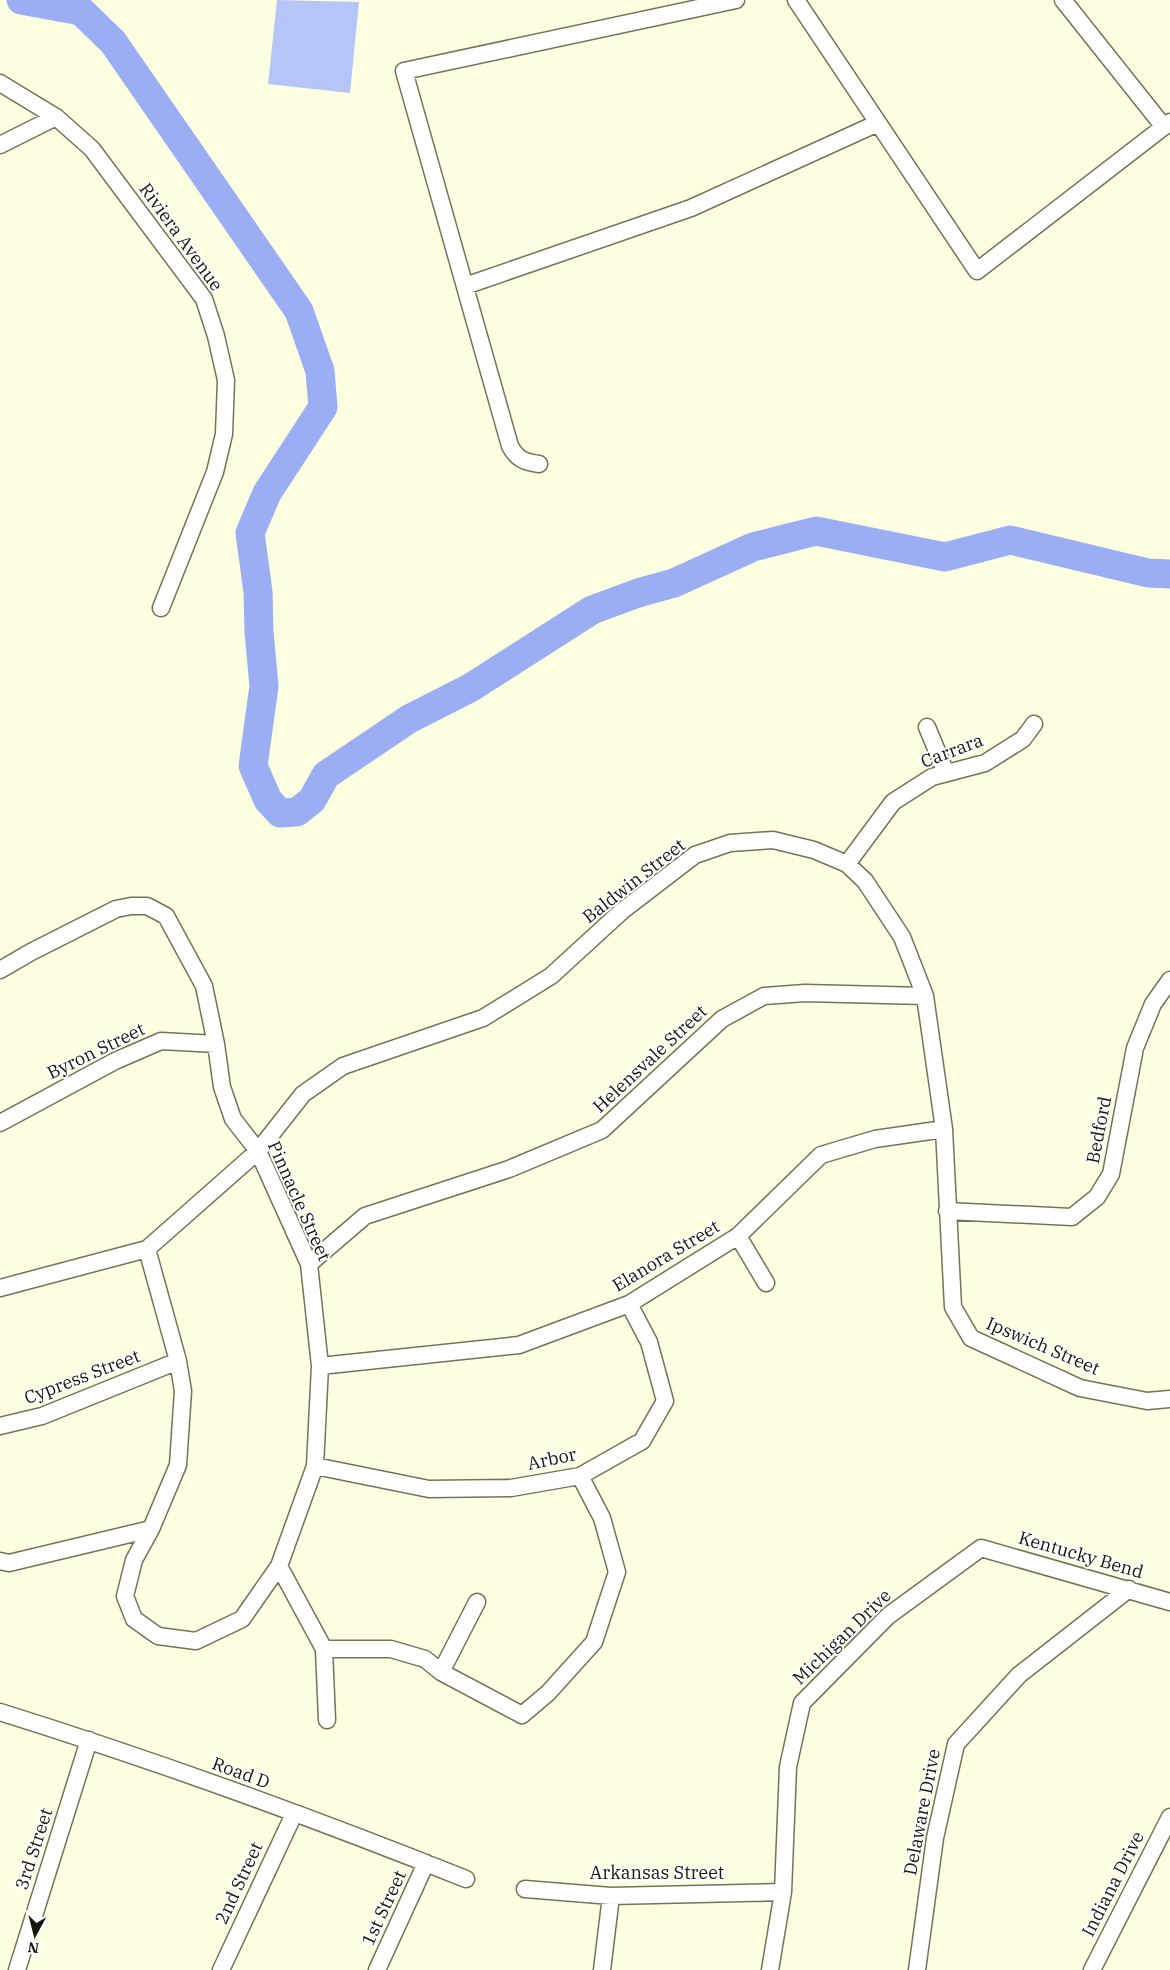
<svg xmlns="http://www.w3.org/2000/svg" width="1170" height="1970" viewBox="0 0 1170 1970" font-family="'IBM Plex Serif',serif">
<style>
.park{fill:#b6c5f8}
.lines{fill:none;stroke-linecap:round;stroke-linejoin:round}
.river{stroke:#9baef3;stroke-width:29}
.street-casing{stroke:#72745a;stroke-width:19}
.street{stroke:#fff;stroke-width:16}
.labels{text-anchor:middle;stroke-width:4;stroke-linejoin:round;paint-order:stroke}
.street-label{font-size:18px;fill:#17180d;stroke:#fff}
</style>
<rect width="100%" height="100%" fill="#fcffe0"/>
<path class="park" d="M277,0l82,2 -9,91 -82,-9z"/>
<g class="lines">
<path class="river" d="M21,0l60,11 32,31 186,269 21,60 3,36 -56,86 -17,40 8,59 1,40 5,54 -11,80 15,34 12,13 17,-1 15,-12 14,-25 83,-56 61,-31 122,-78 46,-17 36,-10 79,-36 63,-16 129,26 65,-17 138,33 22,1"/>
<g class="street-casing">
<path id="street" d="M796,0l181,271 193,-149
M1063,0l101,127
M0,83l56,34 36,32 112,150 12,37 10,44 -2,54 -9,38 -54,136
M0,145l56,-28
M465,286l226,-78 187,-85
M539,464c-15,-2 -22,-5 -29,-18l-106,-375 332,-71
M927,727l19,46
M847,864l46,-62 39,-25 53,-14 38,-24 11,-15
M0,970l31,-18 85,-43 15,-3h16l19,10 38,70 12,58 6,43 11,32 25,32 51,113 11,102 -5,100 -36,100 -37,53 -46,22 -38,-5 -24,-17 -9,-23 9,-36 17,-31 27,-64 5,-74 -5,-30 -31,-112
M0,1123l115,-62 46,-20 55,3
M947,1211l125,6 25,-20 14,-23 24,-126 18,-44 17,-24
M738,1236l28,47
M309,1264l56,-48 144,-47 93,-39 120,-111 42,-23 41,-3 120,3
M0,1288l147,-39 111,-98 45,-57 40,-28 140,-48 68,-42 71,-65 73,-56 35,-12 43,-3 41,10 33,14 18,17 37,56 23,59 19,133 9,178 18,31 109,50 67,13 23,-2
M320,1366l199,-21 110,-41 109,-68 83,-81 54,-16 69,-10
M0,1426l42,-10 136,-55
M315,1466l114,23 82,-1 69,-12 62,-35 23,-40 -16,-59 -20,-38
M0,1561l9,2 142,-34
M279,1566l45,83 3,71
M324,1649h67l34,10 16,13 81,43 26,-22 46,-51 23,-70 -15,-54 -22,-42
M441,1672l36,-70
M0,1712c157,49 313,106 466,167
M525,1889l86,7 172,-4
M17,1970l72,-230
M221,1970l73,-156
M377,1970l49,-107
M602,1970l9,-74
M770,1970l13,-78 5,-125 14,-64 86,-87 93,-68 189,54
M917,1970l18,-132 21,-94 63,-69 110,-86
M1092,1970l78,-153"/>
</g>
<use href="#street" class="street"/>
</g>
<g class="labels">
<g class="street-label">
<text transform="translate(181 237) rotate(54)" y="6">Riviera Avenue</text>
<text transform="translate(952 751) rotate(-21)" y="6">Carrara</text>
<text transform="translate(634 881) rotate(-38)" y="6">Baldwin Street</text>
<text transform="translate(96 1051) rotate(-26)" y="6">Byron Street</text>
<text transform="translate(650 1059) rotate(-43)" y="6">Helensvale Street</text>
<text transform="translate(1099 1130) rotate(-79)" y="6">Bedford</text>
<text transform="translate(299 1201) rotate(66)" y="6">Pinnacle Street</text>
<text transform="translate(666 1256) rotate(-31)" y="6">Elanora Street</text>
<text transform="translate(1043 1346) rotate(23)" y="6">Ipswich Street</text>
<text transform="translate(82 1377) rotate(-21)" y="6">Cypress Street</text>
<text transform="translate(552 1459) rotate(-12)" y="6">Arbor</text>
<text transform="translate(1081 1555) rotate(16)" y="6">Kentucky Bend</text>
<text transform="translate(842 1637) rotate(-44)" y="6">Michigan Drive</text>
<text transform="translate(241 1773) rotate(20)" y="6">Road D</text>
<text transform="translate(922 1812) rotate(-79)" y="6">Delaware Drive</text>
<text transform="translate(34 1849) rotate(-72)" y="6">3rd Street</text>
<text x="657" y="1879">Arkansas Street</text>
<text transform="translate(239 1883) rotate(-65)" y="6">2nd Street</text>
<text transform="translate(1113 1884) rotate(-63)" y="6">Indiana Drive</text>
<text transform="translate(384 1908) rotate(-65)" y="6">1st Street</text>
</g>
</g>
<g transform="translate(35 1935) rotate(187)" stroke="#ffffff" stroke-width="4" paint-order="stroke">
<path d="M0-4L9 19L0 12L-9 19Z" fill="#17180d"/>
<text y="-8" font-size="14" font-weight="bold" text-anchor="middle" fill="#17180d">N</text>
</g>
</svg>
